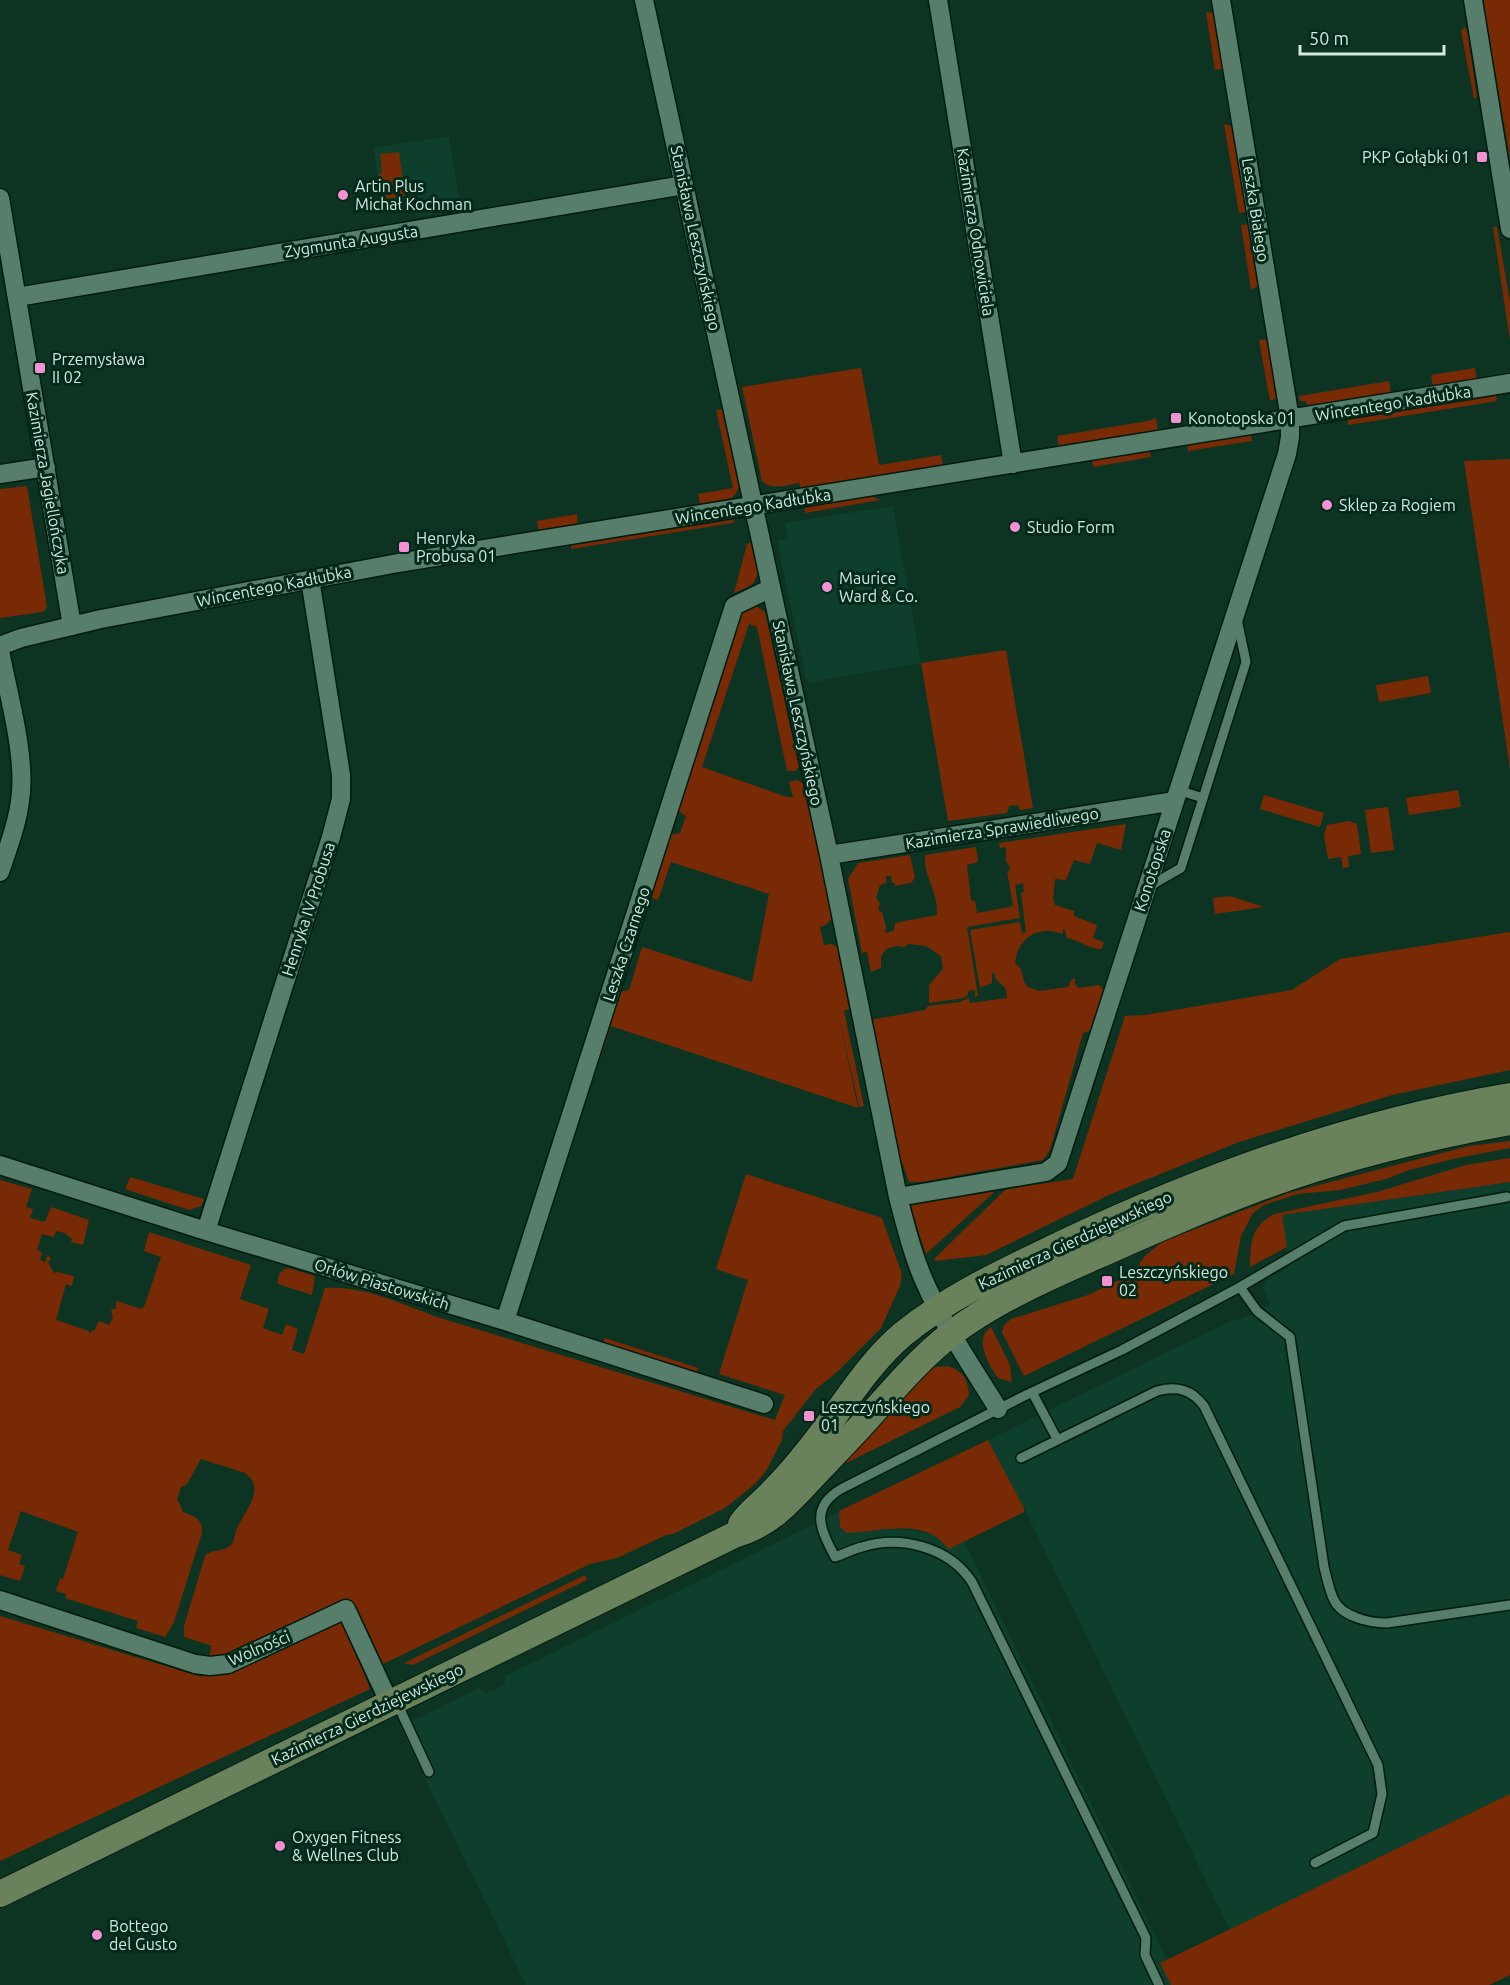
<svg xmlns="http://www.w3.org/2000/svg" width="1510" height="1985" viewBox="0 0 1510 1985" font-family="Ubuntu,sans-serif">
<style>
.built{fill:#0d3f2c}
.green{fill:#782a04}
.lines{fill:none;stroke-linecap:round;stroke-linejoin:round}
.lane-casing{stroke:#001a0e;stroke-width:12}
.street-casing{stroke:#001a0e;stroke-width:21}
.secondary-casing{stroke:#001a0e;stroke-width:28}
.lane{stroke:#577e6a;stroke-width:9}
.street{stroke:#577e6a;stroke-width:18}
.secondary{stroke:#6a825c;stroke-width:26}
.poi-dot{fill:#f591d2;stroke:#022a1a;stroke-width:2}
.labels{text-anchor:middle;stroke-width:6;stroke-linejoin:round;paint-order:stroke}
.poi-label{font-size:16px;fill:#d3e7dc;stroke:#022a1a;text-anchor:start}
.street-label{font-size:16px;fill:#d3e7dc;stroke:#022a1a}
</style>
<rect width="100%" height="100%" fill="#0d3423"/>
<path class="built" d="M449,136l12,74 -42,7 -11,-8 -24,4 -11,-65z
M893,506l28,157 -114,20 -30,-142 11,-2 -3,-16z
M1510,1182v612l-280,136 -206,-422 -36,-68 245,-120 9,-1 28,-14 -7,-19 3,-6 24,-14 -9,-51z
M867,1498l16,31 30,1 21,5 15,13 15,-7 203,419 -7,3 11,22h-645l-126,-258 79,-39 7,5 9,-3 10,-6v-8z"/>
<path class="green" d="M1483,0h27v159z
M1206,12l10,1 9,53 -2,3 -8,1z
M1464,27l3,3 10,67 -3,2 -13,-68z
M1224,124l11,3 13,83 -2,2 -7,1z
M399,152l6,45 -22,3 -4,-26 3,-1 -2,-19z
M1249,224l11,61 -9,5 -10,-65z
M1493,227h4l13,75v39z
M1269,339l10,58 -9,4 -11,-61z
M861,368l18,97 62,-10 2,11 -142,23 -2,-6c-13,2 -26,8 -37,-2l-20,-94z
M1475,368l2,12 -44,7 -2,-12z
M1389,381l2,13 -83,13 -2,-6h-6l-1,-5z
M1496,395l1,6 -149,24 -1,-6z
M722,409l17,77c-5,18 -22,17 -39,20l-2,-12 35,-6 -17,-78z
M1156,418l2,13 -99,16 -2,-11 91,-15z
M1251,435l1,6 -64,10 -1,-6z
M1150,451l1,6 -58,10 -1,-7z
M1510,459v310l-46,-308z
M27,486l20,121 -4,5 -43,6v-129z
M871,496l9,4 -75,13 -1,-6z
M577,514l1,11 -39,7 -2,-11z
M735,519l-2,4 -162,26v-4z
M752,542c3,13 11,32 0,42 -5,4 -12,6 -18,9l13,-49z
M756,606l9,6 34,155 -4,4h-8l-30,-144 -8,-3 -47,143 85,30h6l-4,-15 8,-2 6,3 3,5 26,127c-1,8 -6,10 -12,12l4,18 8,-1 5,3 12,62 -9,3 4,-1 20,95 -5,1 -21,-95 20,96 -247,-82 -10,31 -2,-3 19,-62 11,-2 13,-43 110,35 17,-88 -98,-32 -13,38 -8,-3 20,-62 10,-2 6,-17 -8,-5 63,-198 5,-5z
M1006,650l27,158 -13,2 -2,-5 -9,1 -2,7 -59,8 -27,-158z
M1428,676l3,17 -52,9 -3,-17z
M1458,790l3,17 -52,8 -3,-17z
M1264,795l60,18 -4,14 -60,-18z
M1388,807l6,43 -23,3 -6,-43z
M1349,821l8,3 4,30 -13,2 1,11 -6,1 -2,-11 -13,2 -4,-24 3,-10z
M1126,824l-5,26 -24,-7 -7,21 -16,-4 -8,20 -11,-1 -2,20 2,6 19,6v5l23,9 -4,13 11,4 -2,7c-15,0 -20,-8 -35,-11l-2,-8 -2,-1v5c-25,-9 -44,3 -48,28l6,7 3,13 4,5 11,4 29,-4 4,-8h3v4l3,5 21,-3 7,7 -11,37 -12,4 -33,117 -7,10 -121,22h-13l-9,-26 -30,-136 55,-10 3,-4 32,-4 9,-4 1,5 37,-5 -1,-9 -11,-11v-5l-3,1v9l-12,5 -10,-58 50,-8 2,11 4,-1 -5,-39 3,-1 -1,-9 -8,2 5,33 -53,9 11,69 -3,1v-7l-7,1v4l-4,3 -35,5v-18l14,-16 -2,-13 -15,-10 -17,-2 -5,3 -8,-1 -10,3 -5,8v11l-10,4 -4,-20 -5,1 -14,-74 10,-16 52,-8 5,23 -4,5 -16,3v-3h-3l-1,-7h-5v7l-6,2 -4,13 4,5 -2,7 4,2 4,15 -1,6 9,-2 1,-8 42,-8c2,-22 -14,-39 -12,-60l51,-8 2,15 -11,3 4,35 4,1 2,12 33,-6 3,-2 -6,-34 3,-1c0,-5 -2,-5 -4,-9 -1,-5 1,-9 0,-14l-6,1 -1,-5z
M1230,896l34,11 -49,7 -2,-16z
M1510,932v138l-118,25 -153,47 -128,52 -125,61 -51,6v-3l71,-69 67,-10 52,-163 20,-1 147,-25 48,-31z
M1510,1141v7l-57,11 -44,11 -23,9 -46,11 -42,4 -34,11 -11,8 -12,23 -7,38 -210,102 -22,-44 2,-7 7,-6 77,-24 44,-21 13,-18 17,-14 126,-49 181,-47z
M1510,1158v24l-228,33 5,32 -37,20c1,-26 0,-39 24,-53l103,-22 89,-27z
M746,1174l136,44 20,56 -2,12 -19,42 -43,43 -23,19 -32,41 -1,9 -16,31 -11,13 -30,24 -52,26 -7,1 -49,23 -27,6 -207,100 -17,-37 -17,9 21,53 -370,172v-245l202,61 10,-31 -28,-9v-11l21,-70c7,-8 17,-2 27,-12 2,-3 2,-6 3,-10 5,-19 34,-44 10,-61l-44,-14 -14,25 -6,3 -4,13 3,4 3,8c11,4 20,7 19,21l-28,89 -9,15 -29,-9 2,-7 -73,-23 1,-4 -10,-3 4,-13 3,1 15,-47 -57,-21 -13,39 14,5 -3,9 6,2 -5,15 -20,-6v-395l32,9 -6,18 7,2 -3,9 15,4 6,-15 38,13 -6,25 -12,-3 1,-3 -7,-6 -9,-2 -2,6 -12,-3 -5,16 5,3 -2,7 5,2 3,-8 3,6 -3,2 6,11 3,-1 17,4 -2,10 -6,-2 -10,36 33,11v3l6,-5 4,-8 10,4 4,-7 -2,-9h5v-7l2,-1 22,8 4,-2 17,-50 -17,-6 5,-19 102,33 -11,34 29,10 -6,19 19,7 4,-11 12,5 -6,21 12,4 21,-66c36,-3 78,16 112,29l338,103 10,-25 -66,-21 29,-94 -32,-11z
M130,1177l74,22 -3,7 -12,4 -64,-21z
M1002,1185l-76,69 -17,-51z
M288,1268l27,8 -3,19 -34,-11c-1,-8 2,-14 10,-16z
M991,1327l19,38 2,17 -14,-4c-9,-13 -25,-39 -7,-51z
M605,1338l93,30 -3,7 -93,-30z
M948,1366c15,5 20,13 21,29l-9,12 -122,60 87,-93 10,-7z
M988,1440l36,68v4l-75,37c-4,-4 -9,-10 -14,-13 -26,-14 -60,-4 -88,-3l-7,-6 -1,-16z
M585,1575l2,5 -174,85 -9,-2z
M1510,1794v181l-21,10h-318l-11,-22z"/>
<g class="lines">
<g class="lane-casing">
<path id="lane" d="M1178,790l25,8
M1148,887l33,-19 65,-206 -9,-43
M1240,1287l17,24 33,26 34,230c3,11 5,23 10,33 8,17 36,23 53,23l123,-18
M1032,1392l25,47
M1021,1458l136,-67c20,-5 34,-2 47,15l174,359 4,29 -9,39 -58,30
M397,1703l32,69
M1159,1985l-14,-30 1,-17 -174,-356c-23,-35 -71,-47 -110,-35 -9,2 -18,7 -27,10 -14,-27 -26,-49 6,-68l187,-95 94,-44 118,-63 104,-61 163,-29"/>
</g>
<g class="street-casing">
<path id="street" d="M644,0l185,855 69,342c8,30 15,60 28,88 19,43 47,83 72,124
M938,0l75,464
M1473,0l37,229
M0,198l72,428
M17,297l667,-112
M0,474l46,-7
M0,646l21,-8 80,-19 297,-56 1112,-180
M0,651c8,42 27,108 20,150 -3,24 -12,47 -20,71
M829,855l346,-54
M0,1165l206,66 299,90 259,83
M898,1197l148,-25 12,-9 229,-709 3,-17v-18l-69,-419
M206,1231l125,-394 10,-38v-24l-31,-196
M505,1321l229,-715 37,-18
M0,1600l195,64 15,2 18,-2 118,-55 44,95"/>
</g>
<g class="secondary-casing">
<path id="secondary" d="M741,1524c8,-12 21,-21 31,-32 13,-13 25,-27 36,-41 32,-39 57,-85 95,-117 47,-38 104,-64 158,-90 143,-68 293,-122 449,-148
M0,1894l734,-359c41,-12 59,-38 88,-68 15,-16 31,-32 46,-49 27,-30 51,-59 83,-84 46,-35 103,-59 155,-82 47,-21 94,-42 142,-60 84,-32 173,-54 262,-70"/>
</g>
<use href="#lane" class="lane"/>
<use href="#street" class="street"/>
<use href="#secondary" class="secondary"/>
</g>
<g class="poi-dot">
<rect x="1476" y="151" width="12" height="12" rx="3"/>
<circle cx="343" cy="195" r="6"/>
<rect x="34" y="362" width="12" height="12" rx="3"/>
<rect x="1170" y="412" width="12" height="12" rx="3"/>
<circle cx="1327" cy="505" r="6"/>
<circle cx="1015" cy="527" r="6"/>
<rect x="398" y="541" width="12" height="12" rx="3"/>
<circle cx="827" cy="587" r="6"/>
<rect x="1101" y="1275" width="12" height="12" rx="3"/>
<rect x="803" y="1410" width="12" height="12" rx="3"/>
<circle cx="280" cy="1846" r="6"/>
<circle cx="97" cy="1935" r="6"/>
</g>
<g class="labels">
<g class="poi-label">
<text x="1470" y="163" text-anchor="end">PKP Gołąbki 01</text>
<text x="355" y="192">Artin Plus<tspan x="355" dy="18">Michał Kochman</tspan></text>
<text x="52" y="365">Przemysława<tspan x="52" dy="18">II 02</tspan></text>
<text x="1188" y="424">Konotopska 01</text>
<text x="1339" y="511">Sklep za Rogiem</text>
<text x="1027" y="533">Studio Form</text>
<text x="416" y="544">Henryka<tspan x="416" dy="18">Probusa 01</tspan></text>
<text x="839" y="584">Maurice<tspan x="839" dy="18">Ward &amp; Co.</tspan></text>
<text x="1119" y="1278">Leszczyńskiego<tspan x="1119" dy="18">02</tspan></text>
<text x="821" y="1413">Leszczyńskiego<tspan x="821" dy="18">01</tspan></text>
<text x="292" y="1843">Oxygen Fitness<tspan x="292" dy="18">&amp; Wellnes Club</tspan></text>
<text x="109" y="1932">Bottego<tspan x="109" dy="18">del Gusto</tspan></text>
</g>
<g class="street-label">
<text transform="translate(1256 210) rotate(81)" y="6">Leszka Białego</text>
<text transform="translate(976 232) rotate(81)" y="6">Kazimierza Odnowiciela</text>
<text transform="translate(696 238) rotate(78)" y="6">Stanisława Leszczyńskiego</text>
<text transform="translate(351 241) rotate(-9)" y="6">Zygmunta Augusta</text>
<text transform="translate(1393 403) rotate(-9)" y="6">Wincentego Kadłubka</text>
<text transform="translate(48 483) rotate(80)" y="6">Kazimierza Jagiellończyka</text>
<text transform="translate(753 506) rotate(-9)" y="6">Wincentego Kadłubka</text>
<text transform="translate(274 586) rotate(-11)" y="6">Wincentego Kadłubka</text>
<text transform="translate(798 713) rotate(78)" y="6">Stanisława Leszczyńskiego</text>
<text transform="translate(1002 828) rotate(-9)" y="6">Kazimierza Sprawiedliwego</text>
<text transform="translate(1152 870) rotate(-72)" y="6">Konotopska</text>
<text transform="translate(308 909) rotate(-72)" y="6">Henryka IV Probusa</text>
<text transform="translate(626 944) rotate(-72)" y="6">Leszka Czarnego</text>
<text transform="translate(1075 1240) rotate(-25)" y="6">Kazimierza Gierdziejewskiego</text>
<text transform="translate(382 1284) rotate(17)" y="6">Orłów Piastowskich</text>
<text transform="translate(259 1648) rotate(-23)" y="6">Wolności</text>
<text transform="translate(367 1714) rotate(-26)" y="6">Kazimierza Gierdziejewskiego</text>
</g>
</g>
<path d="M1300 45v9h144v-9" fill="none" stroke="#d3e7dc" stroke-width="3"/>
<text x="1309" y="45" font-size="18" fill="#d3e7dc" stroke="#022a1a" stroke-width="4.5" paint-order="stroke">50 m</text>
</svg>
